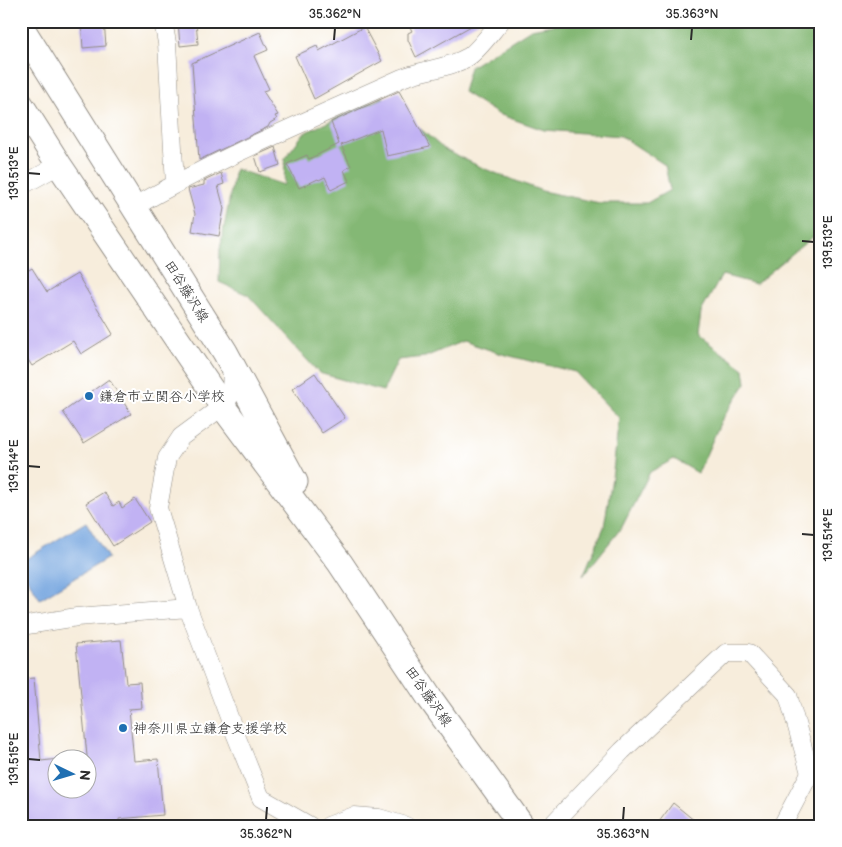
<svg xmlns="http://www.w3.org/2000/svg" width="842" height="847" viewBox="0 0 842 847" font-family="'Balsamiq Sans','Klee One',sans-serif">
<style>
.forest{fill:#84b874;stroke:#587250}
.water{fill:#75a5df;stroke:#506885}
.building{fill:#c1b2f3;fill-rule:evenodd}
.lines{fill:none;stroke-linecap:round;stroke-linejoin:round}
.minor-casing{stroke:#918c84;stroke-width:19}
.secondary-casing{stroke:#918c84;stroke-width:27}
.minor{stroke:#fff;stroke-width:18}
.secondary{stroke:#fff;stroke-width:25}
.ticks{fill:none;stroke:#2b2b2b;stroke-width:2}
.poi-dot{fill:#1f6fb2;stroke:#fff;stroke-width:2}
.labels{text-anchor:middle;stroke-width:4;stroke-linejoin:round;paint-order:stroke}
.street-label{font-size:14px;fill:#2b2b2b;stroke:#fff}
.poi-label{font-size:14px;fill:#2b2b2b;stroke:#fff;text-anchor:start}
.neatline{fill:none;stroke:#2b2b2b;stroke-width:2}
.ticks-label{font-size:12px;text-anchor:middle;fill:#2b2b2b}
</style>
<rect width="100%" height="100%" fill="#fff"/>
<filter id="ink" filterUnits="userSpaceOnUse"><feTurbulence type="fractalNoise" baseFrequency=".02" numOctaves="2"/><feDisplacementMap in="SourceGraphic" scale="10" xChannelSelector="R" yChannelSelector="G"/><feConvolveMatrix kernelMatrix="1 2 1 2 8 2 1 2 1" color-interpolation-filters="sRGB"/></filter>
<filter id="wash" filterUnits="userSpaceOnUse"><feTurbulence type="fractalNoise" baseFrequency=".0096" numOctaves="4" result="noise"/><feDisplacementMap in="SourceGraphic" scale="20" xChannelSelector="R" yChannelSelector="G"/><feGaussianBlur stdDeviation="1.12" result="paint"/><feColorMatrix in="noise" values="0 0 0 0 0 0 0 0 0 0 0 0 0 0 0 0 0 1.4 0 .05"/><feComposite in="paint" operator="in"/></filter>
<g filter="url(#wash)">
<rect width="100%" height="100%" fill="#f7eddc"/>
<path class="forest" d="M586,21h235v213l-10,4 -55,46 -34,-9 -21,37 -3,23 46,34 2,14 -25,38 -23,52 -24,-14 -24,13 -28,55 -39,49 21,-49 9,-56 6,-53 -44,-46 -73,-18 -39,-13 -38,16 -27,3 -15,31 -64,-18 -71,-78 -29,-13 1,-33 15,-80 49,16 1,-27 19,-25 79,-36 62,53 40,19 57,22 58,12h47l23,-13 -5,-25 -44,-29 -77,-6 -46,-16 -35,-22 7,-25 61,-38 32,-6z"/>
<path class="water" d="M86,522l22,36 -68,41 -19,-30v-7z"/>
<g id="blocks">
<path class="building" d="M81,21h23l2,25 -23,2z
M178,21h18l2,23 -18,2z
M407,21h73l-64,36 -8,-17v-7l4,-2z
M364,27l18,34 -68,38 -19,-43 22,-10 2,5z
M260,32l8,18 -14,6 15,33 -6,2 15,24 -3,1 2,3 -7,4 -2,4 -69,33 -7,-97z
M399,91l31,56 -43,9 -6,-27 -40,16 10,21 -7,4 5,11 -18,9 -6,-13 -6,3 -1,-1 -19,9 -12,-24 20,-9 2,4 30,-15 -8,-22z
M275,147l5,18 -20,7 -5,-16z
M221,173l3,11 -6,2 6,22 -5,28 -27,-5 3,-17 -7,-25 16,-4v-4z
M32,268l15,24 30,-18 36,60 -32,20 -8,-13 -41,25 -11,-17v-74z
M315,373l30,45 -23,15 -30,-44z
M109,379l22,35 -47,29 -21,-31z
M104,492l9,14 6,-4 3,6 13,-9 15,23 -37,24 -27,-43z
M121,640l5,43 14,-1 2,26 -13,1 5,52 24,-2 5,56 -44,4v7h-98v-147l13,-1 7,83 46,-5 -11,-112zM58,760h30v30h-30z
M673,803l28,23h-45z"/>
</g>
</g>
<g filter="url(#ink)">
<use href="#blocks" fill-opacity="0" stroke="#918c84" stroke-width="1"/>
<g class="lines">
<g class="minor-casing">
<path id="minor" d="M163,21l4,22 8,141
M21,186l38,-21
M134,207c86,-50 178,-88 268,-129 21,-9 46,-9 66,-21 9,-5 25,-27 33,-36
M232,368l-1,23 -4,12 -46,34 -14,21 -9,50 30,100 47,125 26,65 49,28
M21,626l56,-9 111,-9
M328,826l26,-10 25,2 27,8
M551,826l71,-75 104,-98h23l39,42 22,78 -28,53"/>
</g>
<g class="secondary-casing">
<path id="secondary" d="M21,27l204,325 70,130
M21,105l38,60 164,242 117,156 89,134 93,129"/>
</g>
<use href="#minor" class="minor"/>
<use href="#secondary" class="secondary"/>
</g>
</g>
<path class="ticks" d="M334,40l1,-12M691,40l1,-12M28,173l12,1M802,241l12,1M28,466l12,1M802,534l12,1M28,759l12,1M266,820l1,-13M623,820l1,-13"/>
<g class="poi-dot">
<circle cx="89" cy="396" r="5"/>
<circle cx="123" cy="728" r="5"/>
</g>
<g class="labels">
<g class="street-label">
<text transform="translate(187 291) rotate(58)" y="5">田谷藤沢線</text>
<text transform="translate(429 696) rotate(55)" y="5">田谷藤沢線</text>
</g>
<g class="poi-label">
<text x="99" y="401">鎌倉市立関谷小学校</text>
<text x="133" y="733">神奈川県立鎌倉支援学校</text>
</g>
</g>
<rect width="842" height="847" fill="none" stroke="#fff" stroke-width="55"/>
<g transform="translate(72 774) rotate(95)"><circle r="24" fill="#ffffff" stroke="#aaaaaa"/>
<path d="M0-4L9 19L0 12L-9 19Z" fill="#1f6fb2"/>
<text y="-8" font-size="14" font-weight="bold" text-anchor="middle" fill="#2b2b2b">N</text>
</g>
<rect x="28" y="28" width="786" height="792" class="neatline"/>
<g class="ticks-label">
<text x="335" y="18">35.362°N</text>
<text x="692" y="18">35.363°N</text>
<text transform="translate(14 173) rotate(-90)" y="4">139.513°E</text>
<text transform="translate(828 242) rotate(-90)" y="4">139.513°E</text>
<text transform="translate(14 466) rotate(-90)" y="4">139.514°E</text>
<text transform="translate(828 535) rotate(-90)" y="4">139.514°E</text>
<text transform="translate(14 759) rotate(-90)" y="4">139.515°E</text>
<text x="266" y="838">35.362°N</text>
<text x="623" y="838">35.363°N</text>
</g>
</svg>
